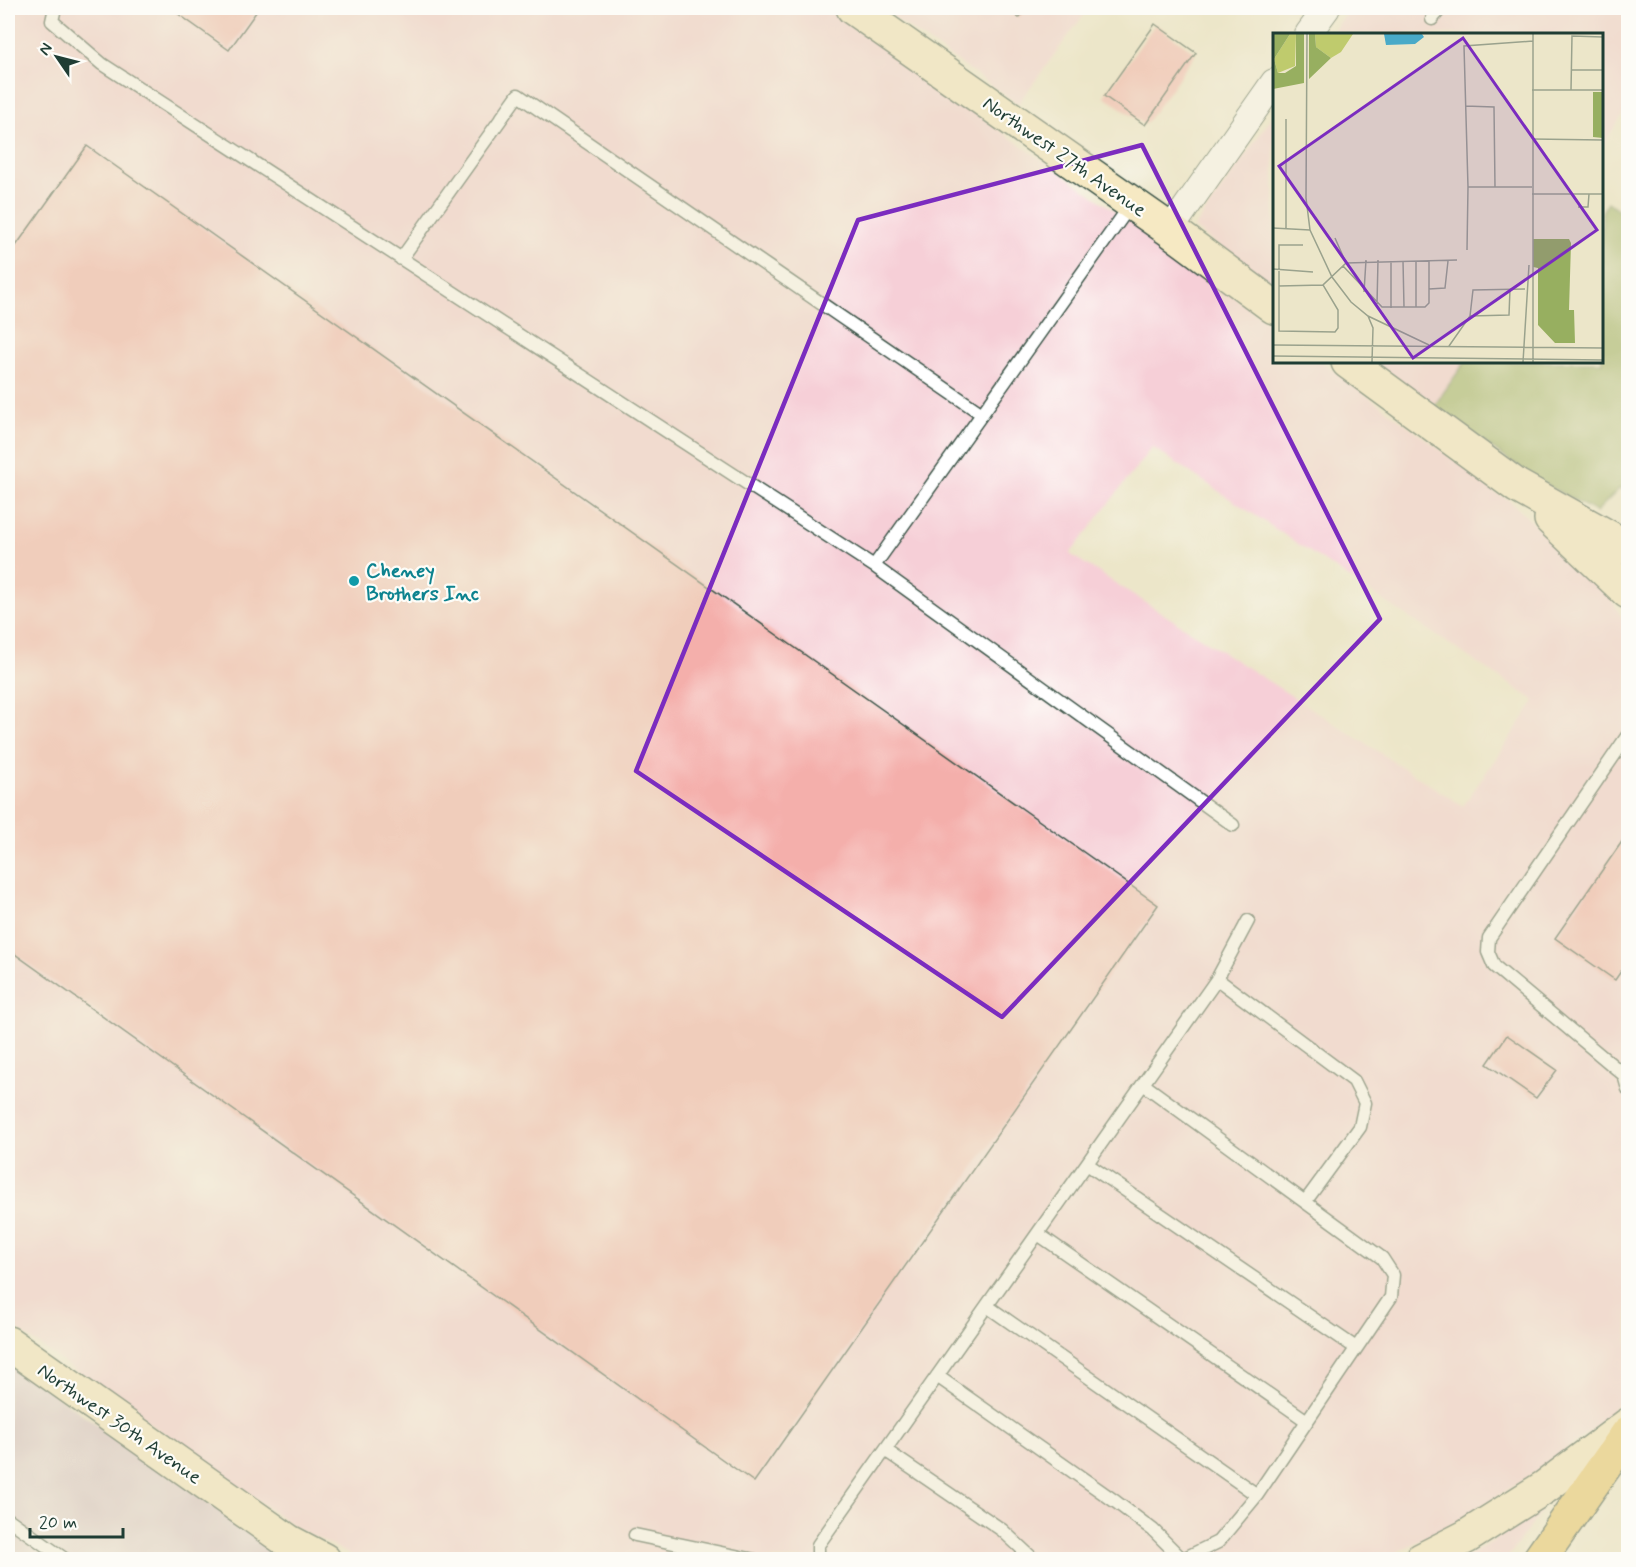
<svg xmlns="http://www.w3.org/2000/svg" width="1636" height="1567" viewBox="0 0 1636 1567" font-family="Mynerve,sans-serif">
<style>
.built{fill:#f6cfd7;fill-rule:evenodd}
.industrial{fill:#d1bdc9}
.forest{fill:#97af60;stroke:#5b764a;stroke-width:1.5}
.building{fill:#f4afab}
.lines{fill:none;stroke-linecap:round;stroke-linejoin:round}
.lane-casing{stroke:#3e564a;stroke-width:15}
.street-casing{stroke:#3e564a;stroke-width:28}
.secondary-casing{stroke:#3e564a;stroke-width:36}
.primary-casing{stroke:#3e564a;stroke-width:36}
.lane{stroke:#fff;stroke-width:12}
.street{stroke:#fff;stroke-width:26}
.secondary{stroke:#f6e9c3;stroke-width:33}
.primary{stroke:#e9c769;stroke-width:33}
.marked{fill:none;stroke:#7b2cbf;stroke-width:4.5;stroke-linejoin:round}
.culture-dot{fill:#0f9aa8;stroke:#fdfcf7;stroke-width:2}
.labels{text-anchor:middle;stroke-width:4.5;stroke-linejoin:round;paint-order:stroke}
.street-label{font-size:20px;fill:#1f3d34;stroke:#fdfcf7}
.culture-label{font-size:20px;font-weight:bold;fill:#0d838f;stroke:#fdfcf7;text-anchor:start}
.inset-road{fill:none;stroke:#9aa28d;stroke-width:1.5}
.view{fill:#7b2cbf;fill-opacity:0.15;stroke:#7b2cbf;stroke-width:3}
.inset-edge{fill:none;stroke:#1f3d34;stroke-width:3}
</style>
<rect width="100%" height="100%" fill="#fdfcf7"/>
<filter id="ink" filterUnits="userSpaceOnUse"><feTurbulence type="fractalNoise" baseFrequency=".0167" numOctaves="2"/><feDisplacementMap in="SourceGraphic" scale="12" xChannelSelector="R" yChannelSelector="G"/><feConvolveMatrix kernelMatrix="1 2 1 2 8 2 1 2 1" color-interpolation-filters="sRGB"/></filter>
<filter id="wash" filterUnits="userSpaceOnUse"><feTurbulence type="fractalNoise" baseFrequency=".008" numOctaves="4" result="noise"/><feDisplacementMap in="SourceGraphic" scale="24" xChannelSelector="R" yChannelSelector="G"/><feGaussianBlur stdDeviation="1.35" result="paint"/><feColorMatrix in="noise" values="0 0 0 0 0 0 0 0 0 0 0 0 0 0 0 0 0 1.4 0 .05"/><feComposite in="paint" operator="in"/></filter>
<g filter="url(#wash)">
<rect width="100%" height="100%" fill="#ece6c9"/>
<path class="built" d="M8,8h817l336,235 113,84v35h48l173,128 -1,2 14,7 102,98 18,31v760l-22,32 -72,53 -78,50 -74,36h-1023l-64,-32 -287,-204zM1152,447l383,254 -72,105 -393,-252z
M880,8h209l-71,96z
M1350,8h278v98l-26,41v-113h-271z
M1274,114v174l-80,-60z
M1374,362h91l-31,44z
M1543,1509l-36,50h-47l15,-7z"/>
<path class="industrial" d="M8,1362l282,197h-282z"/>
<path class="forest" d="M1608,202l20,15v276l-8,-5 -24,24 -70,-38 -11,-11 -1,1 -80,-58 31,-44h137v-150z"/>
<g id="blocks">
<path class="building" d="M170,8h89l-30,42z
M1005,8h22l-8,10z
M1155,24l41,29 -51,72 -41,-29z
M87,146l1071,759 -404,577 -746,-533v-692z
M1628,833v128l-13,19 -60,-42z
M1507,1035l50,35 -21,28 -49,-34z"/>
</g>
</g>
<g filter="url(#ink)">
<use href="#blocks" fill-opacity="0" stroke="#3e564a" stroke-width="1.5"/>
<g class="lines">
<g class="lane-casing">
<path id="lane" d="M55,8l-3,13 50,43 772,502
M1432,19l9,-11
M1132,203l-258,363 359,259
M401,259l117,-164 464,319
M1628,735l-139,203 -1,14 6,14 130,109 4,14
M1217,979l137,102 11,22 -5,24 -55,75
M1143,1084l239,174 11,17 -2,22 -134,198 -39,47 -37,18
M1087,1164l269,184
M1038,1234l269,187
M987,1306l270,189
M937,1376l179,126 37,28 29,29
M885,1450l117,80 32,30
M8,1519l58,41
M635,1535l120,25
M818,1560v-15l399,-566 31,-58"/>
</g>
<g class="street-casing">
<path id="street" d="M1308,34l19,-26
M1170,230l104,-148"/>
</g>
<g class="secondary-casing">
<path id="secondary" d="M853,8l317,222 104,77
M1348,362l169,124 111,62
M1551,519l77,73
M8,1343l280,198 36,19
M1421,1560l45,-23 79,-50 83,-62"/>
</g>
<g class="primary-casing">
<path id="primary" d="M1539,1560l89,-127"/>
</g>
<use href="#lane" class="lane"/>
<use href="#street" class="street"/>
<use href="#secondary" class="secondary"/>
<use href="#primary" class="primary"/>
</g>
</g>
<path d="M0 0H1636V1567H0ZM1142,145l238,474 -378,398 -366,-246 222,-551z" fill="#ece6c9" fill-opacity=".55" fill-rule="evenodd"/>
<path class="marked" d="M1142,145l238,474 -378,398 -366,-246 222,-551z"/>
<circle class="culture-dot" cx="354" cy="581" r="6"/>
<g class="labels">
<g class="street-label">
<text transform="translate(1065 156) rotate(35)" y="7">Northwest 27th Avenue</text>
<text transform="translate(120 1423) rotate(35)" y="7">Northwest 30th Avenue</text>
</g>
<g class="culture-label">
<text x="366" y="577">Cheney<tspan x="366" dy="23">Brothers Inc</tspan></text>
</g>
</g>
<g transform="translate(1273 33)">
<rect width="330" height="330" fill="#ece6c9"/>
<path d="M17,1h6l-1,32 -17,7 -4,-14zM42,1h38l-12,18 -10,6 -15,-11z" fill="#bfcb6d"/>
<path d="M0,1h17l-16,25 4,14h7l11,-7v-32h8v49l-31,6zM36,1h6l1,13 15,11 -22,21zM320,59h10v46l-10,-1zM260,206h36l2,4 -2,67h5l1,33h-20l-17,-18v-57l-5,-1z" fill="#97af60"/>
<path d="M111,1h38l2,3 -9,7 -29,1z" fill="#49aac8"/>
<path class="inset-road" d="M34,1l-1,164 4,32 22,47 19,25 17,14 61,29M260,1v328M298,37h32M259,57h71M298,57l1,-54 31,1M192,73l29,1 1,80M259,106l71,1M195,154l-4,-141 69,-5M259,161h71M305,174h10l1,-13M0,195l37,2M13,195v-109M194,217l1,-63h64M130,228l1,46M143,228v46M73,230l111,-3M70,233l39,41h43l4,-4v-42M0,236l40,3M50,252l-44,1v45l56,1 3,-4v-18l-15,-25 23,-22 -11,-25M6,253v-41h24M156,256l16,-1 3,-27M91,259l2,-32M104,271l1,-44M118,275v-47M95,283l5,12 -1,34M197,283l39,-1 1,-26M0,312l330,3M176,313l21,-30 3,-26 52,-1M0,323l330,4M250,329l6,-97"/>
<path class="view" d="M190,5l134,192 -184,128 -134,-192z"/>
<rect width="330" height="330" class="inset-edge"/>
</g>
<rect width="1636" height="1567" fill="none" stroke="#fdfcf7" stroke-width="30"/>
<g transform="translate(57 57) rotate(305)" stroke="#fdfcf7" stroke-width="4.5" paint-order="stroke">
<path d="M0-4.5L10 22L0 15L-10 22Z" fill="#1f3d34"/>
<text y="-9" font-size="16" font-weight="bold" text-anchor="middle" fill="#1f3d34">N</text>
</g>
<path d="M30 1528v9h93v-9" fill="none" stroke="#1f3d34" stroke-width="3"/>
<text x="39" y="1528" font-size="18" fill="#1f3d34" stroke="#fdfcf7" stroke-width="4.5" paint-order="stroke">20 m</text>
</svg>
